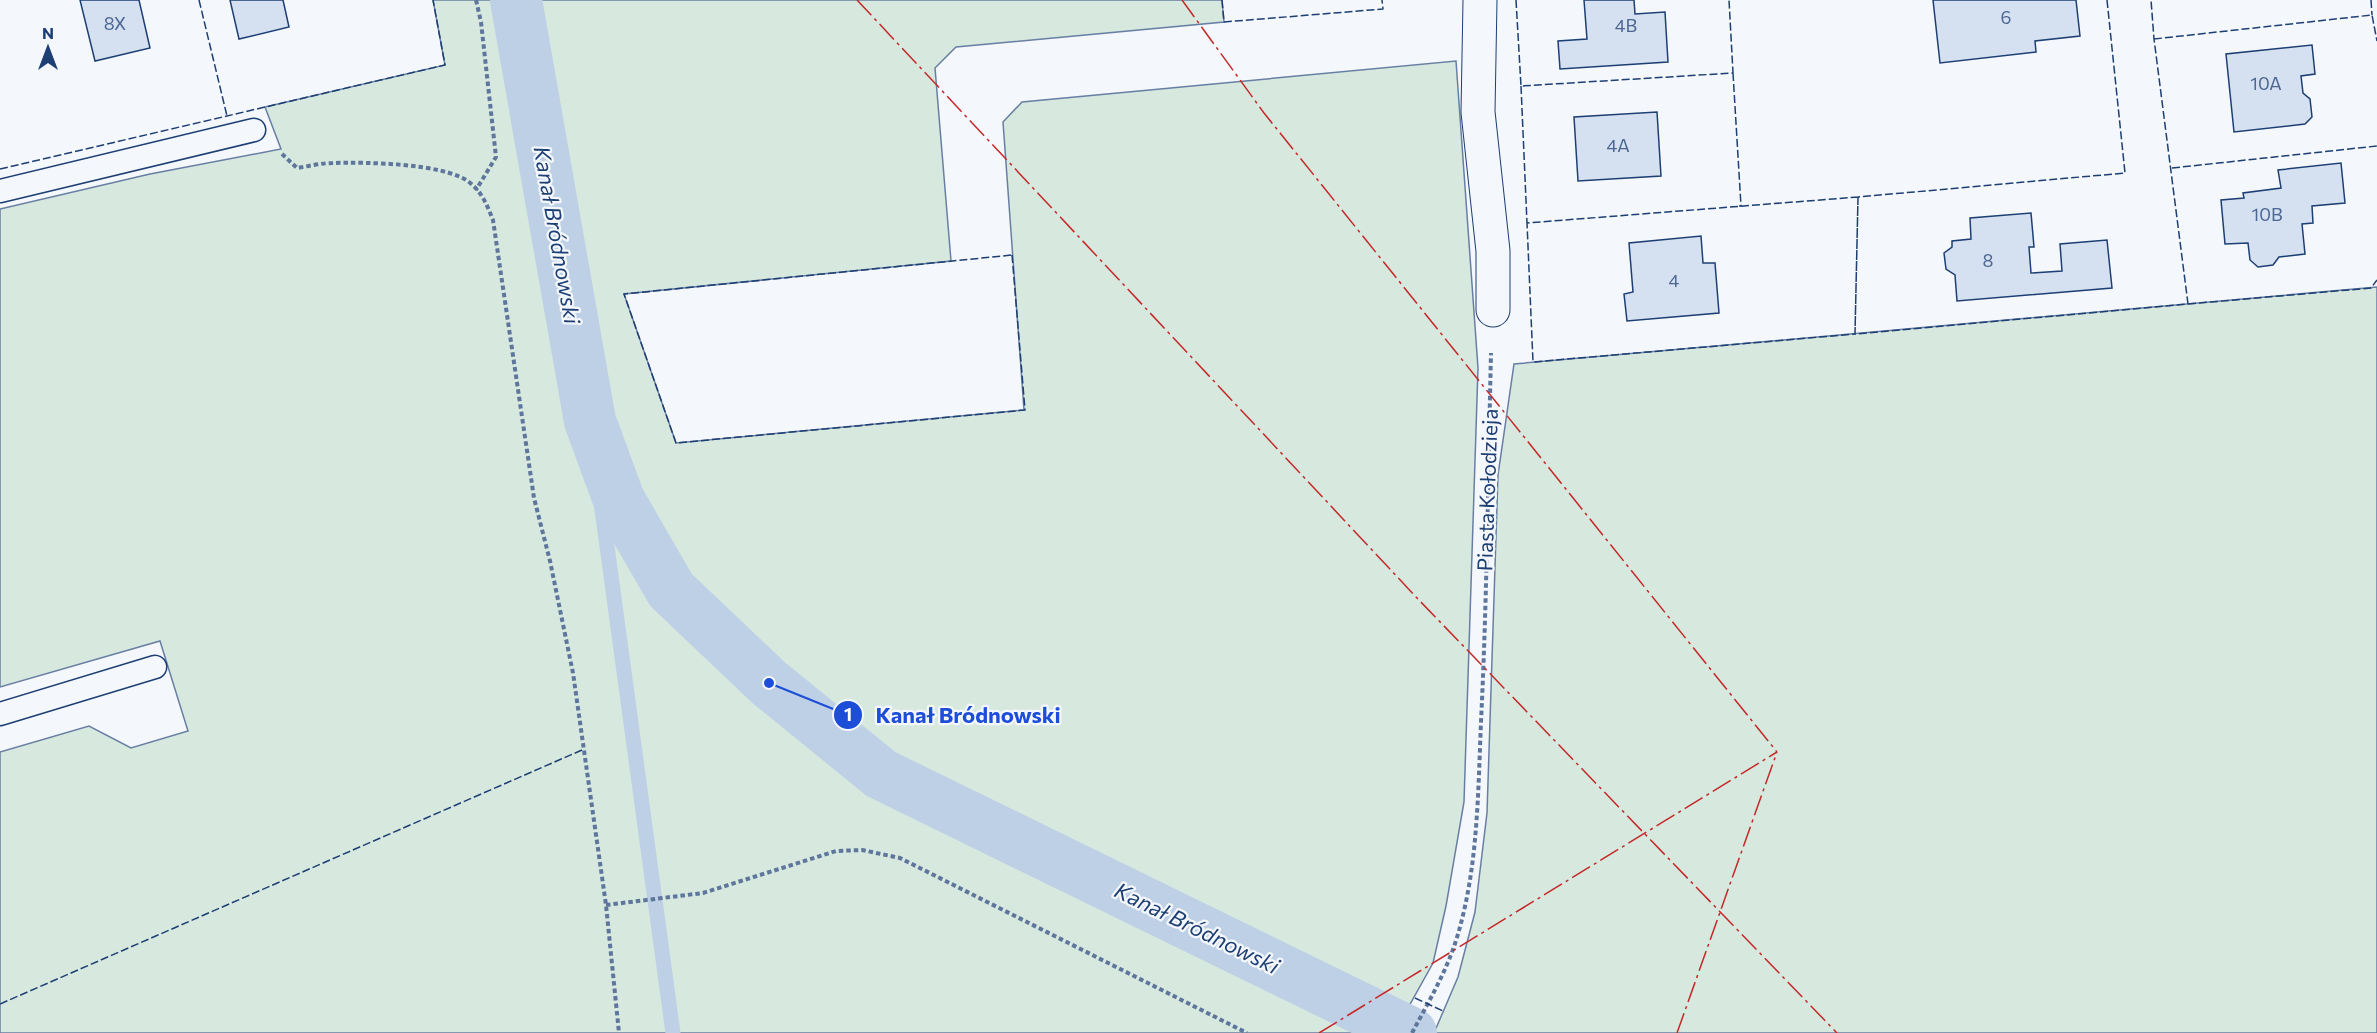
<svg xmlns="http://www.w3.org/2000/svg" width="2377" height="1033" viewBox="0 0 2377 1033" font-family="Commissioner,sans-serif">
<style>
.green{fill:#d7e8df;stroke:#687fa3;stroke-width:1.5}
.lines{fill:none;stroke-linecap:round;stroke-linejoin:round}
.stream{stroke:#bed0e5;stroke-width:15}
.canal{stroke:#bed0e5;stroke-width:52}
.building{fill:#d5e0f0;stroke:#1d3f73;stroke-width:1.5}
.service-casing{stroke:#1d3f73;stroke-width:25}
.minor-casing{stroke:#1d3f73;stroke-width:35}
.path{stroke:#5e769c;stroke-width:4;stroke-dasharray:4.5 3;stroke-linecap:butt}
.service{stroke:#f4f7fb;stroke-width:22}
.minor{stroke:#f4f7fb;stroke-width:33}
.fence{stroke:#1d3f73;stroke-width:1.5;stroke-dasharray:8 3;stroke-linecap:butt}
.power{stroke:#c62828;stroke-width:1.5;stroke-dasharray:21 4.5 3 4.5;stroke-linecap:butt}
.labels{text-anchor:middle;stroke-width:4.5;stroke-linejoin:round;paint-order:stroke}
.number-label{font-size:18px;fill:#4b6792}
.street-label{font-size:21px;fill:#1d3f73;stroke:#f4f7fb}
.water-label{font-size:22px;font-style:italic;fill:#1d3f73;stroke:#f4f7fb}
.leader{fill:none;stroke:#1d4ed8;stroke-width:2}
.callout-dot{fill:#1d4ed8;stroke:#f4f7fb;stroke-width:2}
.mark-label{font-size:18px;text-anchor:middle;font-weight:bold;fill:#fff}
.callout-label{font-size:22px;text-anchor:middle;font-weight:bold;fill:#1d4ed8;stroke:#f4f7fb;stroke-width:4.5;stroke-linejoin:round;paint-order:stroke}
</style>
<rect width="100%" height="100%" fill="#f4f7fb"/>
<path class="green" d="M433,0h789l2,22 -268,25 -21,21 16,193 -327,33 52,149 348,-33 -21,-288 19,-20 434,-41 22,307 -14,434 -18,104 -13,57 -39,70h-1394v-281l89,-26 42,22 57,-17 -28,-90 -160,46v-478l150,-35 131,-25 -16,-42 180,-42z
M2377,287v746h-943l24,-56 17,-65 12,-99 11,-338 16,-111z"/>
<g class="lines">
<path class="stream" d="M590,421l83,612"/>
<path class="canal" d="M516,0l74,421 29,79 52,90 98,93 112,91 530,259"/>
</g>
<path class="building" d="M80,0h59l11,48 -55,13z
M230,0h53l6,27 -50,12z
M1584,0h50l1,14 30,-2 3,50 -108,7 -2,-28 29,-2z
M1933,0h143l4,36 -45,5 1,11 -96,11z
M2312,45l3,29 -14,2 2,17 7,6 2,18 -7,7 -71,8 -8,-78z
M1657,112l4,64 -83,5 -4,-64z
M2341,163l4,40 -33,3 1,17 -11,1 3,30 -26,3 -6,8 -15,2 -8,-7 -2,-17 -23,1 -4,-44 23,-2 -1,-5 38,-5 -3,-18z
M2031,213l3,34h-5l2,26 31,-2 -2,-27 47,-4 5,48 -155,13 -2,-26 -9,-6 -2,-16 8,-6v-6l19,-2 -1,-21z
M1701,236l2,27h12l4,50 -92,8 -3,-27 9,-2 -4,-49z"/>
<g class="lines">
<g class="service-casing">
<path id="service" d="M0,191l254,-61
M0,714l155,-47"/>
</g>
<g class="minor-casing">
<path id="minor" d="M1480,0l-2,112 15,139v59"/>
</g>
<path class="path" d="M476,0l5,22 15,135 -20,33
M282,154l15,14c12,-2 25,-5 36,-5 32,-1 111,0 136,19 13,10 18,23 24,38l41,278 16,63 23,112 33,232 13,128
M606,905l97,-12 133,-42 26,-1 38,8 347,175
M1412,1033c17,-32 36,-64 46,-99 20,-68 20,-141 23,-212 6,-123 7,-246 10,-369"/>
<use href="#service" class="service"/>
<use href="#minor" class="minor"/>
<path class="fence" d="M199,0l28,116
M1222,0l2,22 159,-13 -1,-9
M1516,0l5,86 212,-13 -4,-73
M2107,0l18,173 -267,24 -3,137 333,-30 -34,-265 -3,-39
M2371,0l1,15
M2154,39l218,-24 5,26
M1733,73l8,133h-2
M1521,86l6,137
M2172,168l205,-22
M0,169l445,-104 -12,-65
M1858,197l-3,137 -322,28 -6,-139z
M1012,255l13,155 -349,33 -52,-149z
M2188,304l183,-16 6,-8
M1415,998l30,14
M0,1004l582,-254"/>
<path class="power" d="M857,0l560,598 420,435
M1182,0l82,113 513,639
M1319,1033l458,-281
M1677,1033l100,-281"/>
</g>
<g class="labels">
<g class="number-label">
<text x="2006" y="24">6</text>
<text x="115" y="30">8X</text>
<text x="1626" y="32">4B</text>
<text x="2266" y="90">10A</text>
<text x="1618" y="152">4A</text>
<text x="2267" y="221">10B</text>
<text x="1988" y="267">8</text>
<text x="1674" y="287">4</text>
</g>
<g class="street-label">
<text transform="translate(1488 490) rotate(-88)" y="7">Piasta Kołodzieja</text>
</g>
<g class="water-label">
<text transform="translate(557 235) rotate(80)" y="8">Kanał Bródnowski</text>
<text transform="translate(1197 928) rotate(26)" y="8">Kanał Bródnowski</text>
</g>
</g>
<path class="leader" d="M769 683L848 715"/>
<g class="callout-dot">
<circle cx="769" cy="683" r="6"/>
<circle cx="848" cy="715" r="15"/>
</g>
<g class="mark-label">
<text x="848" y="721">1</text>
</g>
<g class="callout-label">
<text x="968" y="723">Kanał Bródnowski</text>
</g>
<g transform="translate(48 48)" stroke="#f4f7fb" stroke-width="4.5" paint-order="stroke">
<path d="M0-4.5L10 22L0 15L-10 22Z" fill="#1d3f73"/>
<text y="-9" font-size="16" font-weight="bold" text-anchor="middle" fill="#1d3f73">N</text>
</g>
</svg>
